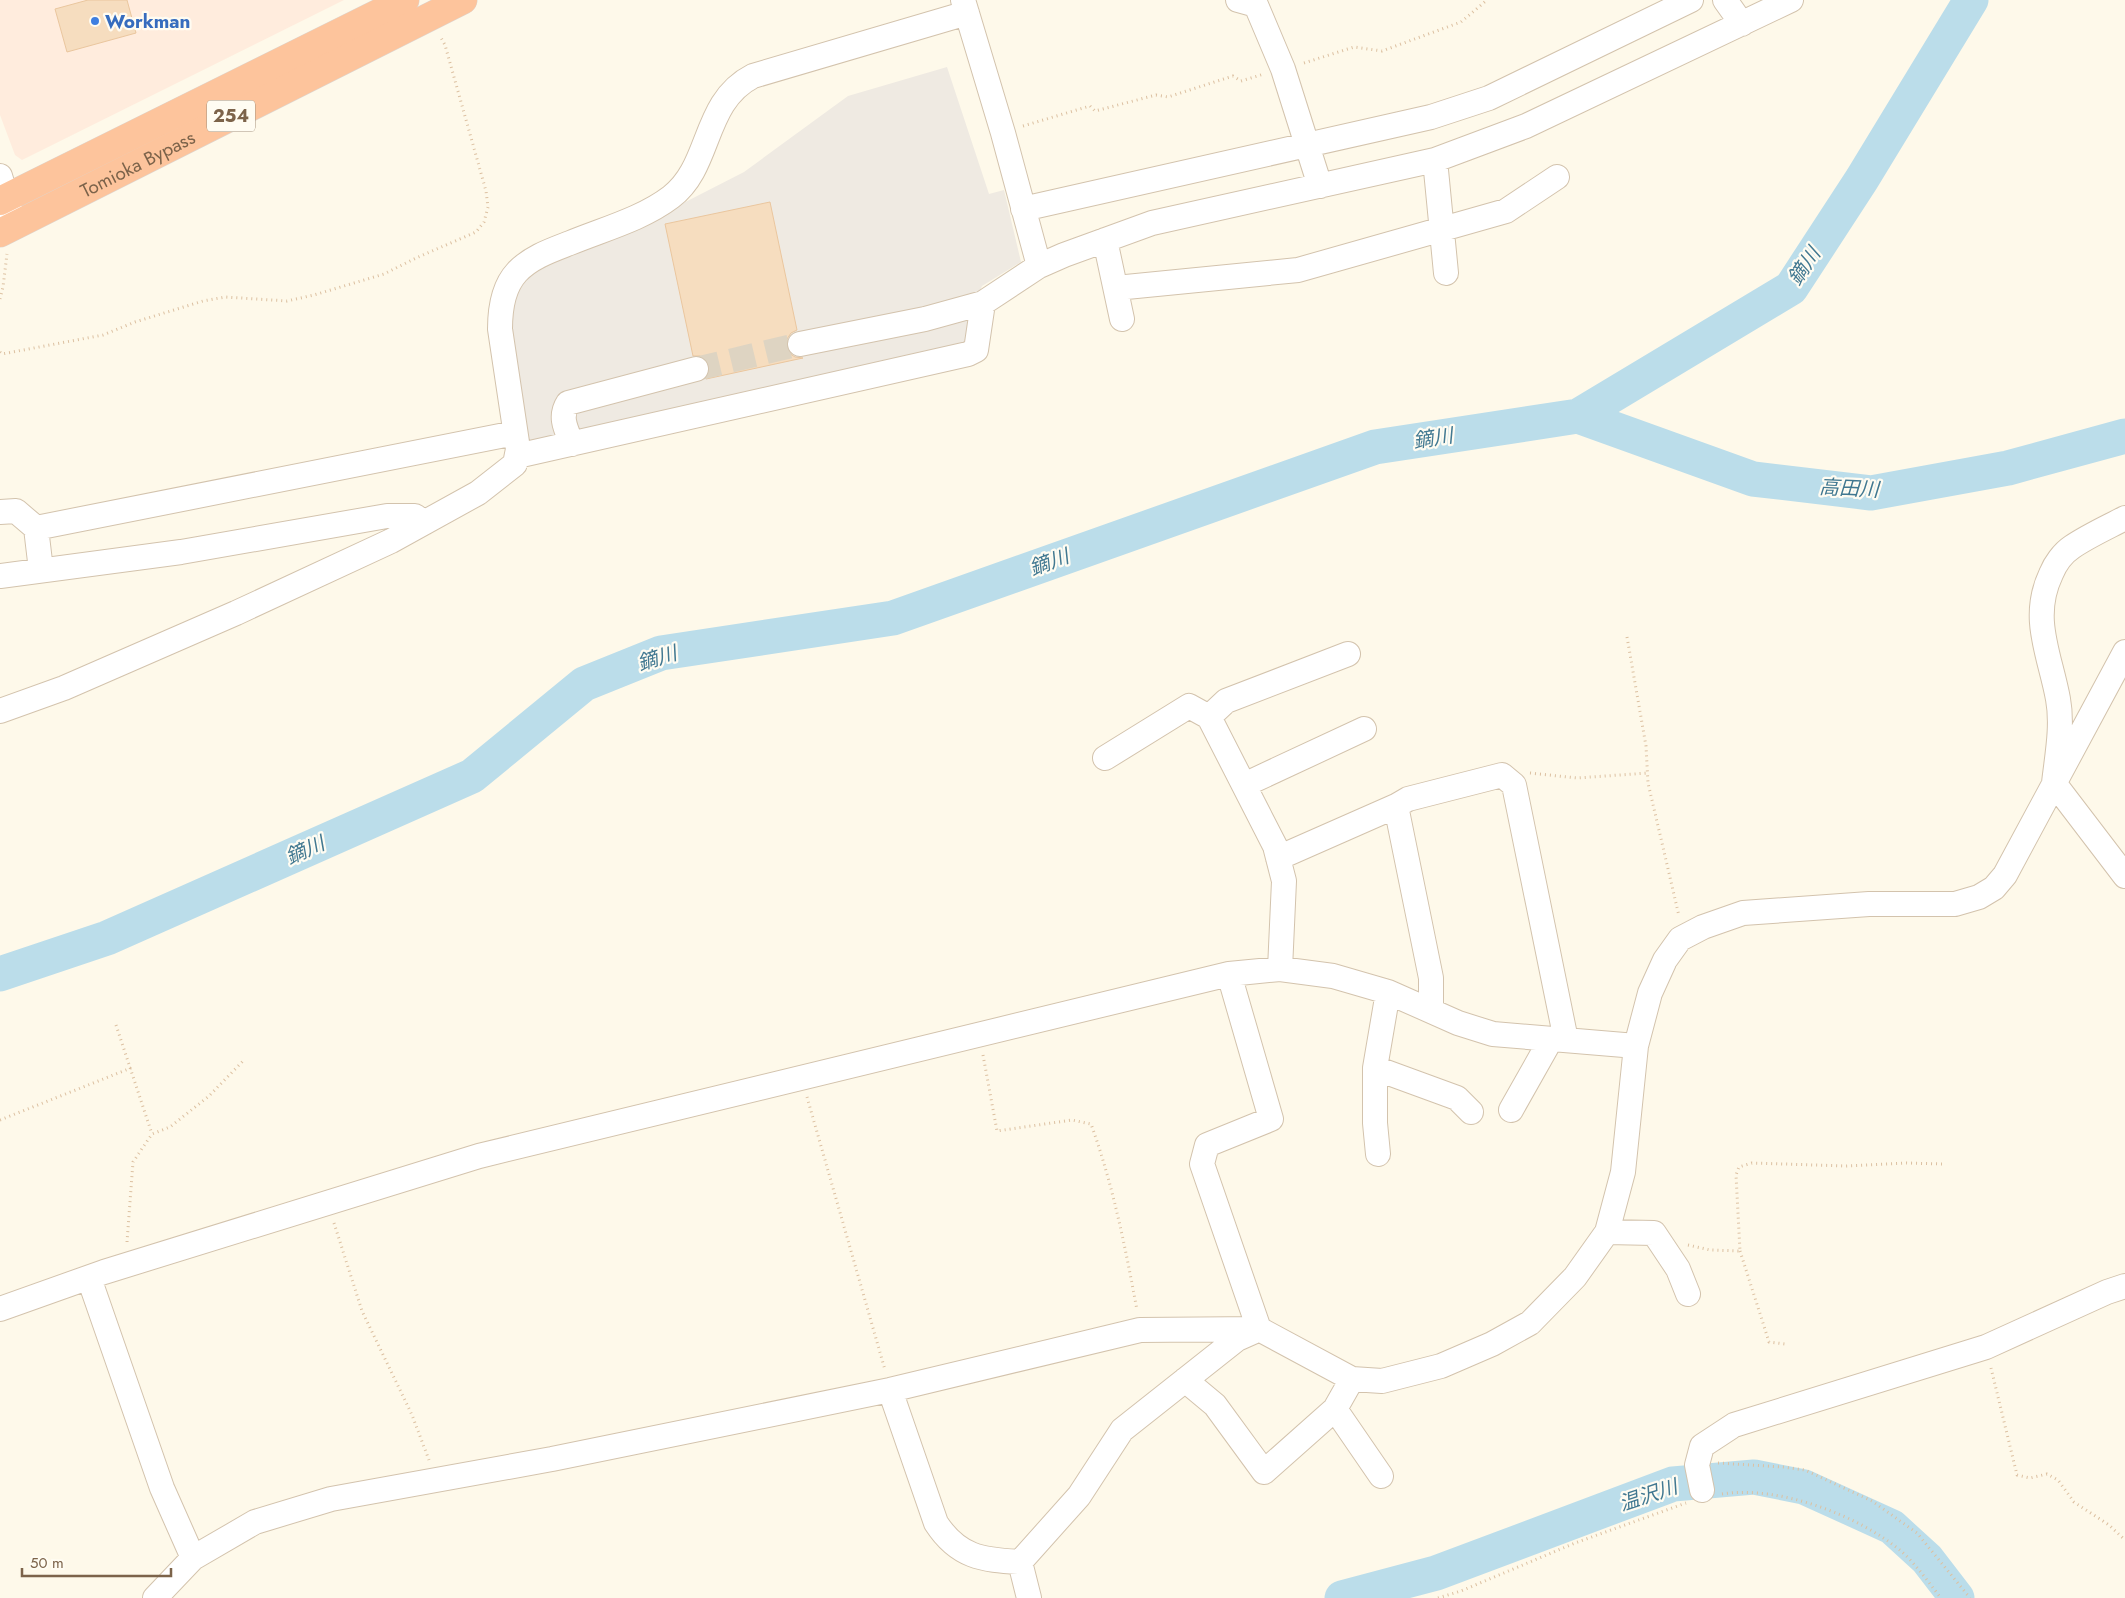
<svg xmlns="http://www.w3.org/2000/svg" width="2125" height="1598" viewBox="0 0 2125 1598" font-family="Jost,'Noto Sans JP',sans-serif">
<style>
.commercial{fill:#ffecdd}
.industrial{fill:#efeae2}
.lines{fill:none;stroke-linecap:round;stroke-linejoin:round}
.river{stroke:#bbddea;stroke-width:35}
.building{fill:#f6ddbf;stroke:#eac69e}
.minor-tunnel{stroke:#ded4c2;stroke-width:24;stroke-dasharray:24 12;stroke-linecap:butt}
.minor-casing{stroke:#d3c3ad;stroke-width:26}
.highway-casing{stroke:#ddd6d0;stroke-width:29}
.path{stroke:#dcc0a1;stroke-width:3;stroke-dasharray:1 4;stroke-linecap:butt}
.minor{stroke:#fff;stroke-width:24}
.highway{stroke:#fdc49c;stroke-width:28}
.shop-dot{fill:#3f7fe0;stroke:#fffcf2;stroke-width:2}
.labels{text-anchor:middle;stroke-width:4.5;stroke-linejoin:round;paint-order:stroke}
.shield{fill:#fffcf2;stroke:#a3917c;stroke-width:1}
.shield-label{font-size:18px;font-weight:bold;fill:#7c634a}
.shop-label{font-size:19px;font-weight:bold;fill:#366cbe;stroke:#fffcf2;text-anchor:start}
.street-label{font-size:19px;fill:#7c634a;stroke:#fffcf2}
.water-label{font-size:20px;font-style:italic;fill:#417891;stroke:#fffcf2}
</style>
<rect width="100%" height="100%" fill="#fef9ea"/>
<path class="commercial" d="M0,0h344l-322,160 -7,-5 -15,-40z"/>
<path class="industrial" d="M947,67l42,127 15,-4 17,72 -39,24 -12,27 -6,32 -438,102 -18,-125 7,-34 22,-20 123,-53 84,-43 104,-76z"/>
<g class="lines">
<path class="river" d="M1578,416l175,63 118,14 137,-25 117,-32
M0,974l107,-36 365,-162 112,-92 77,-31 232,-35 482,-171 203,-31 213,-128 71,-109 109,-179
M1342,1598l94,-25 237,-89 81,-7 50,10 88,40 35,32 30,39"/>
</g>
<path class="building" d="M88,0h39l9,33 -69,19 -12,-43z
M770,202l27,128 -6,3 -4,6v8l2,6 6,4 8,1 -97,21 3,-6v-7l-4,-7 -5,-3h-7l-28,-132z"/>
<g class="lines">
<path class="minor-tunnel" d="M696,369l104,-25"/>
<g class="minor-casing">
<path id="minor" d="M963,0l40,133 36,133 25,-11 88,-32 283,-63 91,-34 265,-126
M1238,0l18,5 27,64 37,117
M1725,0l17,24
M1435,160l11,113
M0,176l12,40
M1023,209l408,-92 58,-19 202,-98
M1105,240l17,79
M1116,288l182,-18 208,-59 51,-34
M800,344l125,-25 58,-16 56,-37
M572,444c-6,-15 -13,-27 -4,-41l128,-34
M517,456l451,-102 8,-4 7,-47
M0,512l16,-1 20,17 5,42
M2125,518c-17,9 -37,18 -53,29 -9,6 -17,17 -21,27 -21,44 -1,81 7,125 5,27 -1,57 -4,84l71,93
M36,528l479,-95
M0,576l181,-24 206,-36h28l9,7
M0,711l64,-23 172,-75 155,-72 87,-48 37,-29 3,-15 -18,-120c0,-20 3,-42 17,-57 14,-15 35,-22 53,-29 34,-14 72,-24 101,-46 41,-31 31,-95 82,-121l214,-63
M1209,717l17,-16 122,-47
M1105,758l84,-52 20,11 66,129 9,35 -4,88
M1244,785l120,-56
M1278,858l118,-52
M1229,974l42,145 -64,26 -5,19 57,165
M1431,1010v-32l-35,-172 12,-7 94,-24 12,10 52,255
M1375,1068l82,30 14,14
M1511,1110l40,-71
M1378,1154l-3,-31v-55l13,-76
M1607,1232l47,1 24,36 10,25
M89,1278l73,210 31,70
M0,1309l104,-37 375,-116 750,-182 51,-5 53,7 55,16 70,31 35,11 143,12
M1185,1380l30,25 49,67 71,-63 17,-30
M890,1390l46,133c22,34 46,37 84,39
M1335,1409l46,67
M1702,1490l-5,-25 5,-19 32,-21 252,-78 121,-55 18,-6
M155,1598l38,-40 62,-36 76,-23 221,-40 338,-69 250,-60 119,-1 93,50 30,2 59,-15 51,-22 38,-21 45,-46 32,-45 16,-60 13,-126 14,-53 15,-33 15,-21 23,-12 40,-14 126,-9h86l24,-7 15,-9 11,-13 120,-223
M1029,1598l-9,-36 59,-66 43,-66 115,-91 18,-8"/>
</g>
<g class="highway-casing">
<g id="highway">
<path d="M0,201l405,-201"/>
<path id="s1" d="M0,233l463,-233"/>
</g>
</g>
<path class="path" d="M1304,63l50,-16 28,4 79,-29 26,-22
M1023,126l67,-20 5,5 61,-16 12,2 65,-21 8,5 23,-7
M0,299l3,-12 4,-33
M0,352l2,2 101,-19 32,-13 68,-21 22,-4 62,4 27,-6 70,-21 32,-16 60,-26 8,-10 4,-15 -2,-16 -41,-146 -5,-9
M1627,637l19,109 2,37 31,133
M1530,773l47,5 71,-5
M116,1025l36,109
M983,1055l14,76 75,-11 19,4c22,61 34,122 46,186
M807,1097l78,273
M0,1120l131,-52
M334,1223l28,88 50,104 17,45
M127,1242l6,-80 19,-28 18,-7 39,-31 34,-35
M1688,1245l22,5 30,1 -4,-76 3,-8 13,-4 94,3 61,-3 35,1
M1740,1251l29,91 16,2
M1991,1368l26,107 13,3 17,-4 11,6 16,22 35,23 16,15
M1718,1463l65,4 22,3 67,31 45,32 53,65
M1722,1494c56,-9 136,21 179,57 15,13 27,31 40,47
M1438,1598l23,-7 114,-48 111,-40"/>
<use href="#minor" class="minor"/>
<use href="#highway" class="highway"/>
</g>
<circle class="shop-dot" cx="95" cy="21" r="5"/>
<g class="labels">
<rect class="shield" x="207" y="100.5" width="48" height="31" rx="4"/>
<g class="shield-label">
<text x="231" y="122">254</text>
</g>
<g class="shop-label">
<text x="105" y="28">Workman</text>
</g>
<g class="street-label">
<text dy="7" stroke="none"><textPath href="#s1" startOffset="154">Tomioka Bypass</textPath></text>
</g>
<g class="water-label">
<text transform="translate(1804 266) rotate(-56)" y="7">鏑川</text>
<text transform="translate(1433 438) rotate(-9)" y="7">鏑川</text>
<text transform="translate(1849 488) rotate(3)" y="7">高田川</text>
<text transform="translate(1049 562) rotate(-20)" y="7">鏑川</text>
<text transform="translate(657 658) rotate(-17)" y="7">鏑川</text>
<text transform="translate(305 850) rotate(-24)" y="7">鏑川</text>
<text transform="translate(1648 1495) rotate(-18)" y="7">温沢川</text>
</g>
</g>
<path d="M22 1568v8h149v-8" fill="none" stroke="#7c634a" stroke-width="2.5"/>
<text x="30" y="1568" font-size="15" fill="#7c634a" stroke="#fffcf2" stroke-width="4" paint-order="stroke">50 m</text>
</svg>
